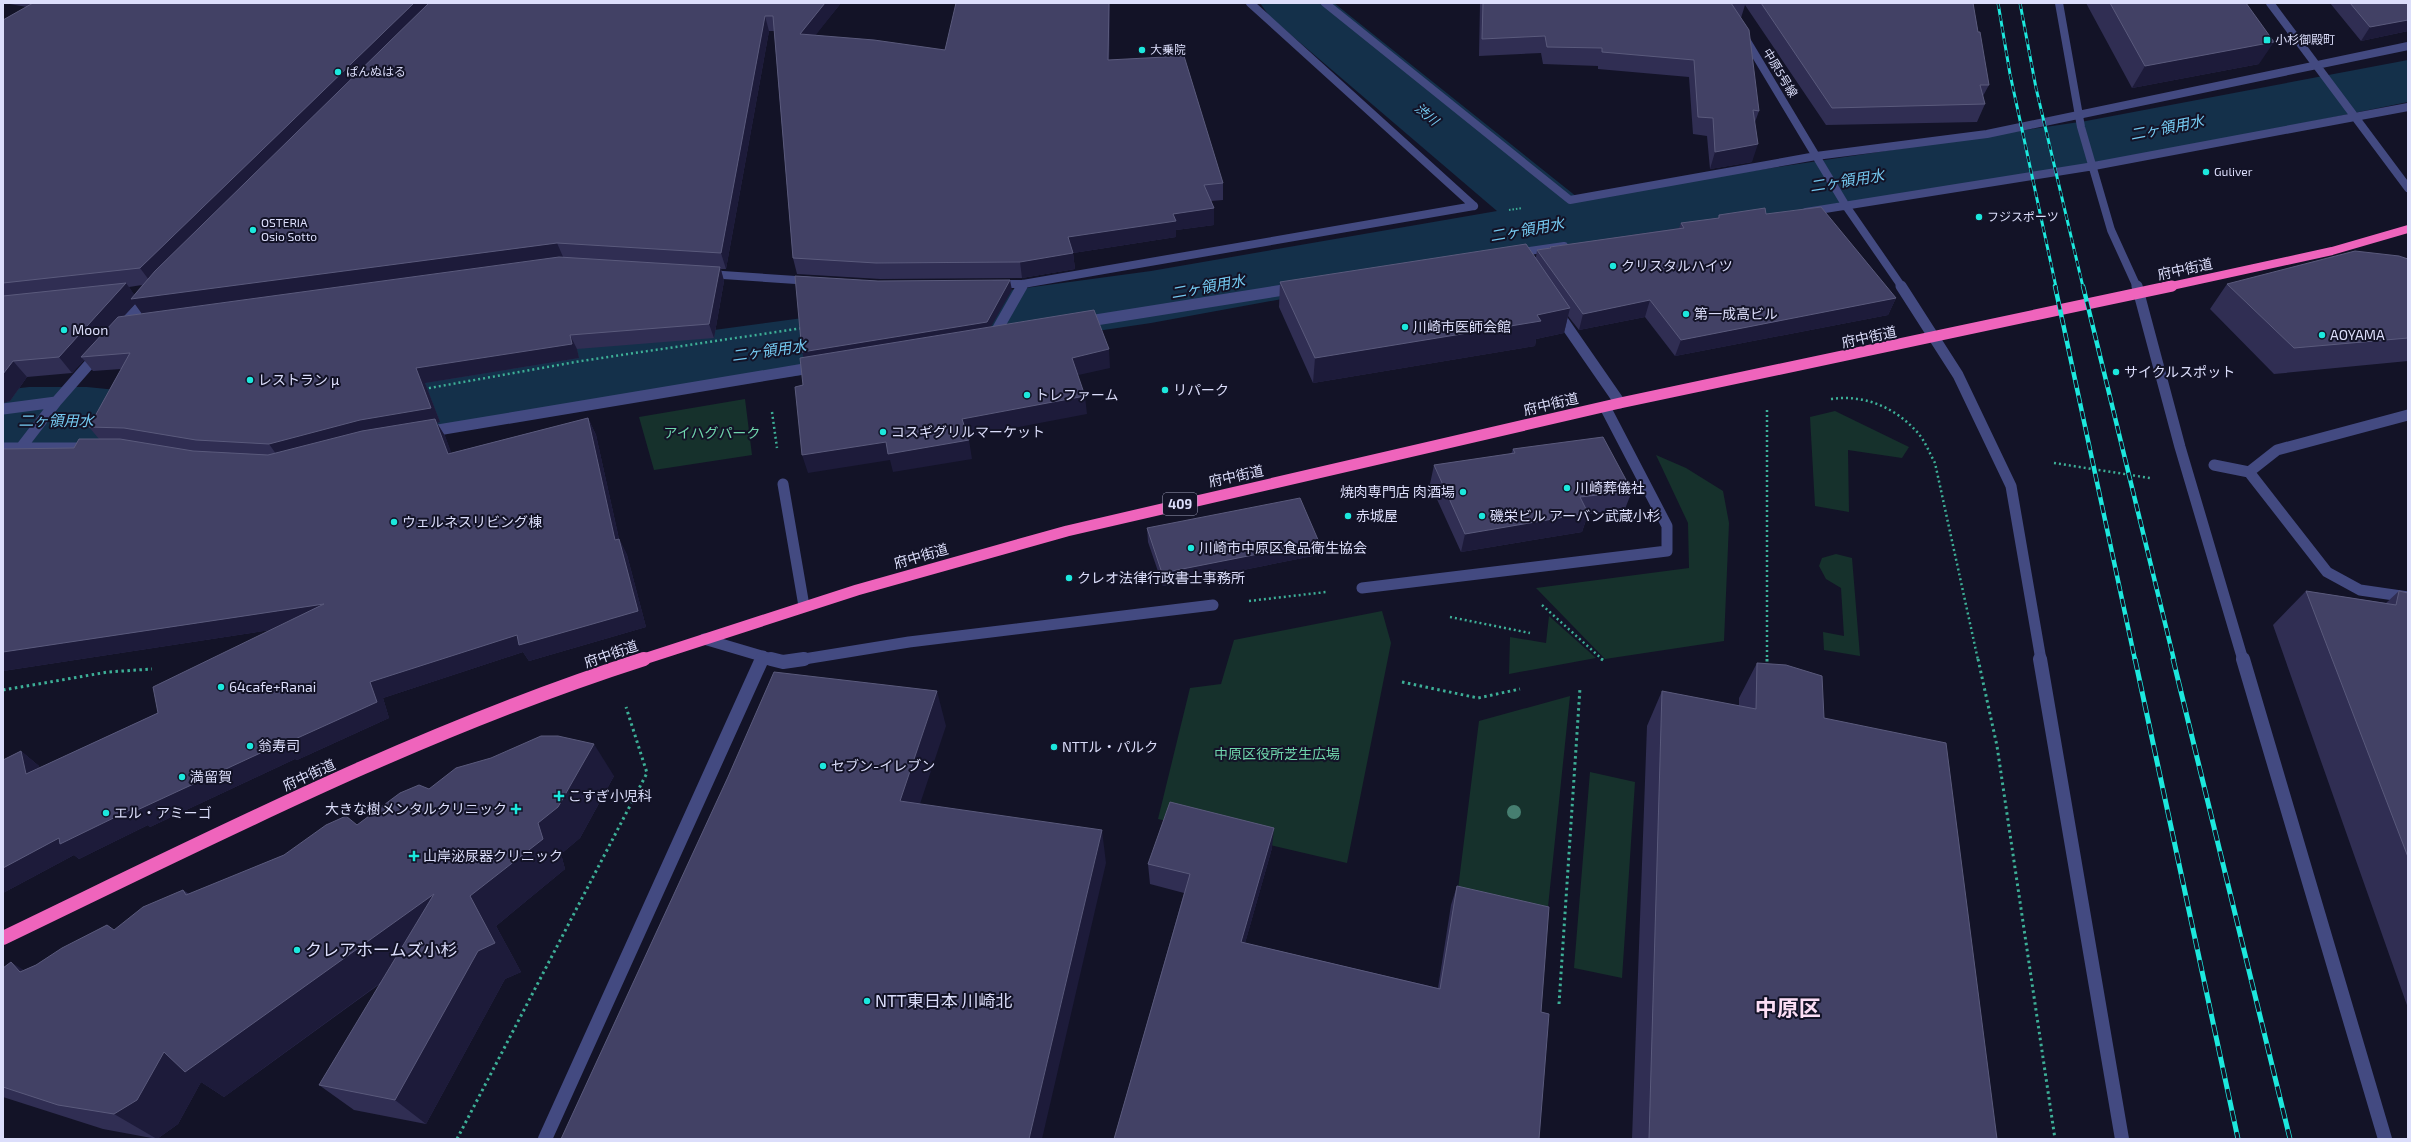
<svg xmlns="http://www.w3.org/2000/svg" width="2411" height="1142" viewBox="0 0 2411 1142" font-family="'Exo 2','Noto Sans JP',sans-serif">
<style>
.green{fill:#16312c}
.lines{fill:none;stroke-linecap:round;stroke-linejoin:round}
.river{fill:#14304a;fill-rule:evenodd}
.path-far2{stroke:#3daf97;stroke-width:2;stroke-dasharray:1.5 2;stroke-linecap:butt}
.path-far1{stroke:#3daf97;stroke-width:2.5;stroke-dasharray:2 3;stroke-linecap:butt}
.path{stroke:#3daf97;stroke-width:3;stroke-dasharray:2.5 3.5;stroke-linecap:butt}
.minor-far2{stroke:#434a81;stroke-width:8}
.minor-far1{stroke:#434a81;stroke-width:11}
.minor{stroke:#434a81;stroke-width:14}
.highway-far2{stroke:#ef64bc;stroke-width:8}
.highway-far1{stroke:#ef64bc;stroke-width:11}
.highway{stroke:#ef64bc;stroke-width:14}
.rail-far2-casing{stroke:#1ce8dd;stroke-width:3}
.rail-far1-casing{stroke:#1ce8dd;stroke-width:4.5}
.rail-casing{stroke:#1ce8dd;stroke-width:5}
.rail-far2{stroke:#131327;stroke-width:2;stroke-dasharray:6;stroke-linecap:butt}
.rail-far1{stroke:#131327;stroke-width:3;stroke-dasharray:8;stroke-linecap:butt}
.rail{stroke:#131327;stroke-width:3.5;stroke-dasharray:11;stroke-linecap:butt}
.tree{fill:#467e70}
.wall{fill:#302e53;fill-rule:evenodd}
.shaded-wall{fill:#1d1b3a}
.building{fill:#424165;stroke:#5a5a7c}
.poi-dot{fill:#1ce8dd;stroke:#131327;stroke-width:1.5}
.labels{text-anchor:middle;stroke-width:4;stroke-linejoin:round;paint-order:stroke}
.far-poi-label{font-size:12px;fill:#dcdefb;stroke:#131327;text-anchor:start}
.far-street-label{font-size:12px;fill:#dcdefb;stroke:#131327}
.far-water-label{font-size:13px;font-style:italic;fill:#75caf1;stroke:#131327}
.shield{fill:#131327;stroke:#a0a1bb;stroke-width:1}
.shield-label{font-size:13px;font-weight:bold;fill:#dcdefb}
.poi-label{font-size:14px;fill:#dcdefb;stroke:#131327;text-anchor:start}
.street-label{font-size:14px;fill:#dcdefb;stroke:#131327}
.park-label{font-size:14px;fill:#6fd5ac;stroke:#131327}
.water-label{font-size:15px;font-style:italic;fill:#75caf1;stroke:#131327}
.near-poi-label{font-size:17px;fill:#dcdefb;stroke:#131327;text-anchor:start}
.near-district-label{font-size:22px;font-weight:bold;fill:#fcdef5;stroke:#131327}
</style>
<rect width="100%" height="100%" fill="#131327"/>
<path class="green" d="M745,399l7,56 -98,15 -15,-53z
M1835,411l74,36 -7,11 -54,-8 1,62 -34,-6 -5,-89z
M1656,455l30,13 37,23 6,32 -5,118 -119,18 -69,-71 153,-20 -1,-45z
M1836,554l16,4 8,98 -36,-6 -1,-18 21,4 -3,-48 -15,-9 -7,-13 3,-8z
M1382,611l9,32 -44,220 -189,-44 32,-131 31,-4 13,-44z
M1549,616l47,42 -87,16 1,-37 36,6z
M1570,696l-24,230 -90,-21 23,-184z
M1590,772l45,10 -13,196 -48,-10z"/>
<g class="lines">
<path class="river" d="M1260,3h74l243,194 509,-76 322,-61v42l-322,65 -525,81 -410,75 -756,112 -159,33 -149,-17h-58l-26,3v-64l26,-3h58l149,15 159,-29 756,-102 346,-60 -227,-194z"/>
<path class="path-far2" d="M1509,210l13,-2"/>
<path class="path-far1" d="M424,389l157,-28 222,-33
M1831,399c34,-5 65,9 87,34 7,8 12,21 17,30l43,197
M1767,410v250
M772,412l5,36
M2054,463l96,15
M1249,601l77,-9
M1542,605l61,55
M1450,617l80,16"/>
<path class="path" d="M1601,659l2,1
M1767,659v8
M1978,659l19,87 58,393
M1402,682l76,16 42,-9
M3,690l105,-18 44,-3
M1559,1004l21,-316
M457,1139l190,-366 -21,-66"/>
<path class="minor-far2" d="M1250,3l224,203
M1325,3l245,197 246,-44 171,-22 421,-88
M2059,3l22,124 30,103 26,57
M2270,3l138,185
M1744,36l102,170 56,81
M1806,212l288,-46 314,-59
M1515,253l49,-7
M708,274l103,7
M995,284h28l451,-78
M1021,287l2,-3"/>
<path class="minor-far1" d="M1901,286l57,89 53,111 30,174
M2137,286l43,161 63,213
M1557,312l63,91
M1083,322l213,-34
M122,326l27,-29
M993,337l29,-51
M3,409l53,-7
M426,432l390,-65
M3,448h87
M2214,465l35,7 78,100 33,18 48,7
M3,471l53,-69 42,-48
M2249,472l28,-22 131,-35
M783,484l21,122
M1362,588l305,-37v-25l-62,-119
M704,639l71,21
M761,660l2,-4
M798,660l111,-18 304,-37"/>
<path class="minor" d="M771,659l12,3 21,-3
M2040,659l82,480
M2243,659l142,480
M545,1139l217,-480"/>
<path class="highway-far2" d="M2167,287l165,-36 76,-22"/>
<path class="highway-far1" d="M641,660l216,-70 210,-59 553,-128 552,-117"/>
<path class="highway" d="M3,938c210,-101 419,-208 641,-279"/>
<g class="rail-far2-casing">
<path id="rail-far2" d="M1998,3l12,71 46,213
M2020,3l16,85 47,199"/>
</g>
<g class="rail-far1-casing">
<path id="rail-far1" d="M2055,286l80,374
M2083,286l91,374"/>
</g>
<g class="rail-casing">
<path id="rail" d="M2135,659l103,480
M2173,659l117,480"/>
</g>
<use href="#rail-far2" class="rail-far2"/>
<use href="#rail-far1" class="rail-far1"/>
<use href="#rail" class="rail"/>
</g>
<circle class="tree" cx="1514" cy="812" r="7"/>
<path class="wall" d="M4,3h837l-26,32 130,15 165,-47 -1,57 114,123v17l-12,1 3,7v17l-38,5v7l-103,16 2,16 -53,9 -142,1 -83,-5 -4,-16 -19,-227h-5l-43,238h-5l3,12 -10,57 -137,11 2,9 -154,25 15,39 -3,1 8,13 6,17 137,-35 8,17 23,104 8,16 19,72 -117,34 -6,-9 -140,46 6,20 -92,42 -2,-1 -145,68 -2,-2 -69,34 -5,-4 -71,38v-133l18,-9 18,15v2l119,-55 112,-83 -267,41 71,-223 25,-9 -10,-12 32,-58 -28,2 -9,-11 -12,13 -45,4 -17,24 -7,2v-383l24,-13zM142,285l-8,10 -5,-8zM135,304l7,10 -18,2z
M1480,3h493l5,29 11,53 -6,11 2,8 -8,18 -151,3 -81,-120 -4,13 18,93 -4,11 -3,40 -42,7 -3,-33 -14,-2 -4,-57 -91,-8v-3l-55,-2 -2,-11 -62,3z
M2086,3h160l13,61 -127,24z
M2330,3h78v28l-47,10z
M1766,214l130,84 -8,17 -213,41 -30,-39 -66,13 -11,-14 -4,17 -28,6 -1,7 -222,37 -34,-76 1,-25 256,-25 1,-7 12,-1 1,-2 129,-19 2,-5 37,-5 1,-3z
M2408,259v102l-134,13 -64,-65 17,-25z
M1513,449l119,42 -7,18 -37,5 -6,18 -121,20 -31,-68 4,-19 77,-11z
M1147,528l171,27 -155,31 -15,-44z
M2306,591l80,12 13,-12 9,2v415l-135,-383z
M1757,663l67,55 173,421h-365l15,-413 15,-35 77,15v-8z
M614,776l-34,62 -19,16 4,15 -69,57 25,46 -16,7 -79,145 -72,-14 -35,-25 62,-102 -157,114 -23,-15 -23,42 -21,15 -54,-10 -100,-32v-129l21,2 12,-5 71,-40 7,5 69,-40 6,4 168,-69 72,-36z
M1272,848l-27,95 193,45 13,-83 6,-19 84,126 -427,127 70,-246 -34,-9 -2,-20z"/>
<path class="shaded-wall" d="M414,3h22l-284,281 -12,-16z
M825,3h16l-37,47 -4,-16z
M1109,3h1l-1,73 -1,-16z
M765,16l4,15 -43,238 -5,-16z
M2408,20v11l-47,10 9,-14z
M2274,42l-15,22 -127,24 13,-22z
M1758,144l-6,18 -42,7 5,-17z
M1214,208v17l-38,5v7l-103,16 2,16 -53,9 -2,-16 48,-25 105,-23z
M557,243l7,16 -421,56 -8,-11 -48,52 -6,1 3,3 -12,13 -13,-16 67,-74 11,15z
M720,267l4,14 -10,57 -5,-14z
M1010,280l2,10 -24,42 -183,30 -3,-10z
M1896,298l-8,17 -213,41 6,-16z
M1650,300l-5,17 -66,13 4,-16z
M1570,308l-6,25 -28,6 -1,7 -222,37 2,-25z
M570,335l7,14 2,9 -154,25 15,39 -3,1 8,13 13,34 -179,-12 -10,-14 147,-76z
M1109,349l1,19 -36,8 -2,-18z
M13,361l14,16 -17,24 -7,2v-29z
M1085,396l2,18 -122,23 -3,-18z
M588,418l8,17 27,122 -8,-17z
M969,440l3,19 -79,13 -3,-12 -82,13 -6,-18 84,-13z
M1588,513l-6,19 -121,20 4,-18z
M619,539l8,16 19,72 -117,34 -6,-9 -140,46 6,20 -92,42 -2,-1 -145,68 -2,-2 -69,34 -5,-4 -71,38v-25l56,-30 311,-156z
M1319,542l-1,13 -155,31 -1,-13z
M324,604l12,16 -333,51v-19z
M937,691l9,35 -36,108 -10,-33z
M594,744l20,32 -34,62 -19,16 4,15 -69,57 25,46 -16,7 -79,145 -31,-24 75,-204z
M21,751l18,15 6,23 -19,-15z
M1274,828l-2,20 -32,113 1,-19z
M1102,830l4,33 -64,276h-13z
M434,894l27,30 -237,173 -23,-15 -23,42 -21,15 -43,-25 50,-62z
M11,962l44,28 -35,-18z"/>
<path class="building" d="M33,3h381l-274,265 -137,15v-263z
M429,3h396l-25,31 74,6 71,10 11,-47h153l-1,57 76,-4 39,127 -19,2 10,23 -41,6 3,7 -108,16 5,16 -53,9 -144,1 -83,-5 -20,-242h-8l-44,237 -164,-10 -426,56 24,-28z
M1483,3h248l18,27 10,81 -6,-1 5,34 -43,8 -2,-34 -15,-1 -4,-57 -92,-8v-4l-55,-1 -2,-11 -63,3z
M1761,3h212l5,29h2l9,53h-9l5,19 -153,4z
M2110,3h136l28,39 -129,24z
M2350,3h58v17l-38,7z
M1821,207l75,91 -215,42 -31,-40 -67,14 -46,-64 14,-2 -1,-1 134,-19 -3,-5 38,-5v-3l46,-7 1,6z
M1526,244l44,64 -33,7 4,6 -226,37 -35,-76z
M2355,251l44,5 9,3v79l-114,10 -67,-64z
M559,257l161,10 -11,57 -139,11 2,9 -156,24 15,40 -71,12 -91,24 -73,-4 -72,-12 -35,-1 41,-74 -49,4 37,-40z
M795,276l83,5 132,-1 -23,42 -185,30z
M126,283l-67,74 -46,4 -10,13v-78z
M1094,310l15,39 -37,9 13,38 -123,23 7,21 -81,14 -2,-12 -84,13 -7,-68 8,-2 -3,-27z
M588,418l27,122 4,-1 19,72 -119,34 -2,-10 -147,47 7,20 -95,43v-2l-149,69 -1,-3 -72,35 -1,-6 -56,30v-108l18,-9 5,23 132,-61 -5,-26 171,-83 -321,48v-203l71,-1 5,-9h41l73,12 75,4 94,-24 73,-12 13,35z
M1603,437l29,54 -52,6 8,16 -123,21 -31,-69 81,-12 -2,-4z
M1300,498l19,44 -157,31 -15,-45z
M2306,591l90,14 3,-14 9,2v264z
M1757,663l29,2 36,11 2,42 122,25 51,396h-348l13,-448 94,18z
M774,672l163,19 -37,110 202,29 -73,309h-468l167,-362z
M541,736h17l36,8 -36,63 -20,16 5,16 -73,57 25,47 -17,8 -83,149 -76,-15 115,-191 -249,178 -21,-20 -27,48 -23,14 -56,-9 -55,-18v-119l8,-6 9,10 16,-7 26,-17 45,-23 7,5 29,-23 40,-17 3,5 98,-40 42,-30 20,-9 11,9 43,-32 19,-8 10,4 27,-21 35,-10z
M1170,802l104,26 -33,114 199,47 17,-103 92,21 -8,105 8,2 -10,125h-425l76,-265 -42,-10z"/>
<g class="poi-dot">
<rect x="2263" y="36" width="8" height="8" rx="2"/>
<circle cx="1142" cy="50" r="4"/>
<circle cx="338" cy="72" r="4"/>
<circle cx="2206" cy="172" r="4"/>
<circle cx="1979" cy="217" r="4"/>
<circle cx="253" cy="230" r="4"/>
<circle cx="1613" cy="266" r="4"/>
<circle cx="1686" cy="314" r="4"/>
<circle cx="1405" cy="327" r="4"/>
<circle cx="64" cy="330" r="4"/>
<circle cx="2322" cy="335" r="4"/>
<circle cx="2116" cy="372" r="4"/>
<circle cx="250" cy="380" r="4"/>
<circle cx="1165" cy="390" r="4"/>
<circle cx="1027" cy="395" r="4"/>
<circle cx="883" cy="432" r="4"/>
<circle cx="1567" cy="488" r="4"/>
<circle cx="1463" cy="492" r="4"/>
<circle cx="1348" cy="516" r="4"/>
<circle cx="1482" cy="516" r="4"/>
<circle cx="394" cy="522" r="4"/>
<circle cx="1191" cy="548" r="4"/>
<circle cx="1069" cy="578" r="4"/>
<circle cx="221" cy="687" r="4"/>
<circle cx="250" cy="746" r="4"/>
<circle cx="1054" cy="747" r="4"/>
<circle cx="823" cy="766" r="4"/>
<circle cx="182" cy="777" r="4"/>
<path d="M557 790h4v4h4v4h-4v4h-4v-4h-4v-4h4z"/>
<path d="M514 803h4v4h4v4h-4v4h-4v-4h-4v-4h4z"/>
<circle cx="106" cy="813" r="4"/>
<path d="M412 850h4v4h4v4h-4v4h-4v-4h-4v-4h4z"/>
<circle cx="297" cy="950" r="4"/>
<circle cx="867" cy="1001" r="4"/>
</g>
<g class="labels">
<g class="far-poi-label">
<text x="2275" y="44">小杉御殿町</text>
<text x="1150" y="54">大乗院</text>
<text x="346" y="76">ぱんぬはる</text>
<text x="2214" y="176">Guliver</text>
<text x="1987" y="221">フジスポーツ</text>
<text x="261" y="227">OSTERIA<tspan x="261" dy="14">Osio Sotto</tspan></text>
</g>
<g class="far-street-label">
<text transform="translate(1780 73) rotate(59)" y="4">中原5号線</text>
</g>
<g class="far-water-label">
<text transform="translate(1427 114) rotate(40)" y="5">渋川</text>
</g>
<rect class="shield" x="1163" y="493" width="34" height="22" rx="3"/>
<g class="shield-label">
<text x="1180" y="509">409</text>
</g>
<g class="poi-label">
<text x="1621" y="271">クリスタルハイツ</text>
<text x="1694" y="319">第一成高ビル</text>
<text x="1413" y="332">川崎市医師会館</text>
<text x="72" y="335">Moon</text>
<text x="2330" y="340">AOYAMA</text>
<text x="2124" y="377">サイクルスポット</text>
<text x="258" y="385">レストラン μ</text>
<text x="1173" y="395">リパーク</text>
<text x="1035" y="400">トレファーム</text>
<text x="891" y="437">コスギグリルマーケット</text>
<text x="1575" y="493">川崎葬儀社</text>
<text x="1455" y="497" text-anchor="end">焼肉専門店 肉酒場</text>
<text x="1356" y="521">赤城屋</text>
<text x="1490" y="521">磯栄ビル アーバン武蔵小杉</text>
<text x="402" y="527">ウェルネスリビング棟</text>
<text x="1199" y="553">川崎市中原区食品衛生協会</text>
<text x="1077" y="583">クレオ法律行政書士事務所</text>
<text x="229" y="692">64cafe+Ranai</text>
<text x="258" y="751">翁寿司</text>
<text x="1062" y="752">NTTル・パルク</text>
<text x="831" y="771">セブン-イレブン</text>
<text x="190" y="782">満留賀</text>
<text x="568" y="801">こすぎ小児科</text>
<text x="507" y="814" text-anchor="end">大きな樹メンタルクリニック</text>
<text x="114" y="818">エル・アミーゴ</text>
<text x="423" y="861">山岸泌尿器クリニック</text>
</g>
<g class="street-label">
<text transform="translate(2185 269) rotate(-12)" y="5">府中街道</text>
<text transform="translate(1869 337) rotate(-12)" y="5">府中街道</text>
<text transform="translate(1551 404) rotate(-13)" y="5">府中街道</text>
<text transform="translate(1236 476) rotate(-12)" y="5">府中街道</text>
<text transform="translate(921 556) rotate(-16)" y="5">府中街道</text>
<text transform="translate(611 654) rotate(-19)" y="5">府中街道</text>
<text transform="translate(309 775) rotate(-24)" y="5">府中街道</text>
</g>
<g class="park-label">
<text x="712" y="438">アイハグパーク</text>
<text x="1277" y="759">中原区役所芝生広場</text>
</g>
<g class="water-label">
<text transform="translate(2167 128) rotate(-11)" y="5">二ヶ領用水</text>
<text transform="translate(1847 181) rotate(-9)" y="5">二ヶ領用水</text>
<text transform="translate(1527 230) rotate(-10)" y="5">二ヶ領用水</text>
<text transform="translate(1208 287) rotate(-10)" y="5">二ヶ領用水</text>
<text transform="translate(769 351) rotate(-8)" y="5">二ヶ領用水</text>
<text x="56" y="426">二ヶ領用水</text>
</g>
<g class="near-poi-label">
<text x="305" y="956">クレアホームズ小杉</text>
<text x="875" y="1007">NTT東日本 川崎北</text>
</g>
<g class="near-district-label">
<text x="1788" y="1016">中原区</text>
</g>
</g>
<rect width="2411" height="1142" fill="none" stroke="#dcdefb" stroke-width="8"/>
</svg>
